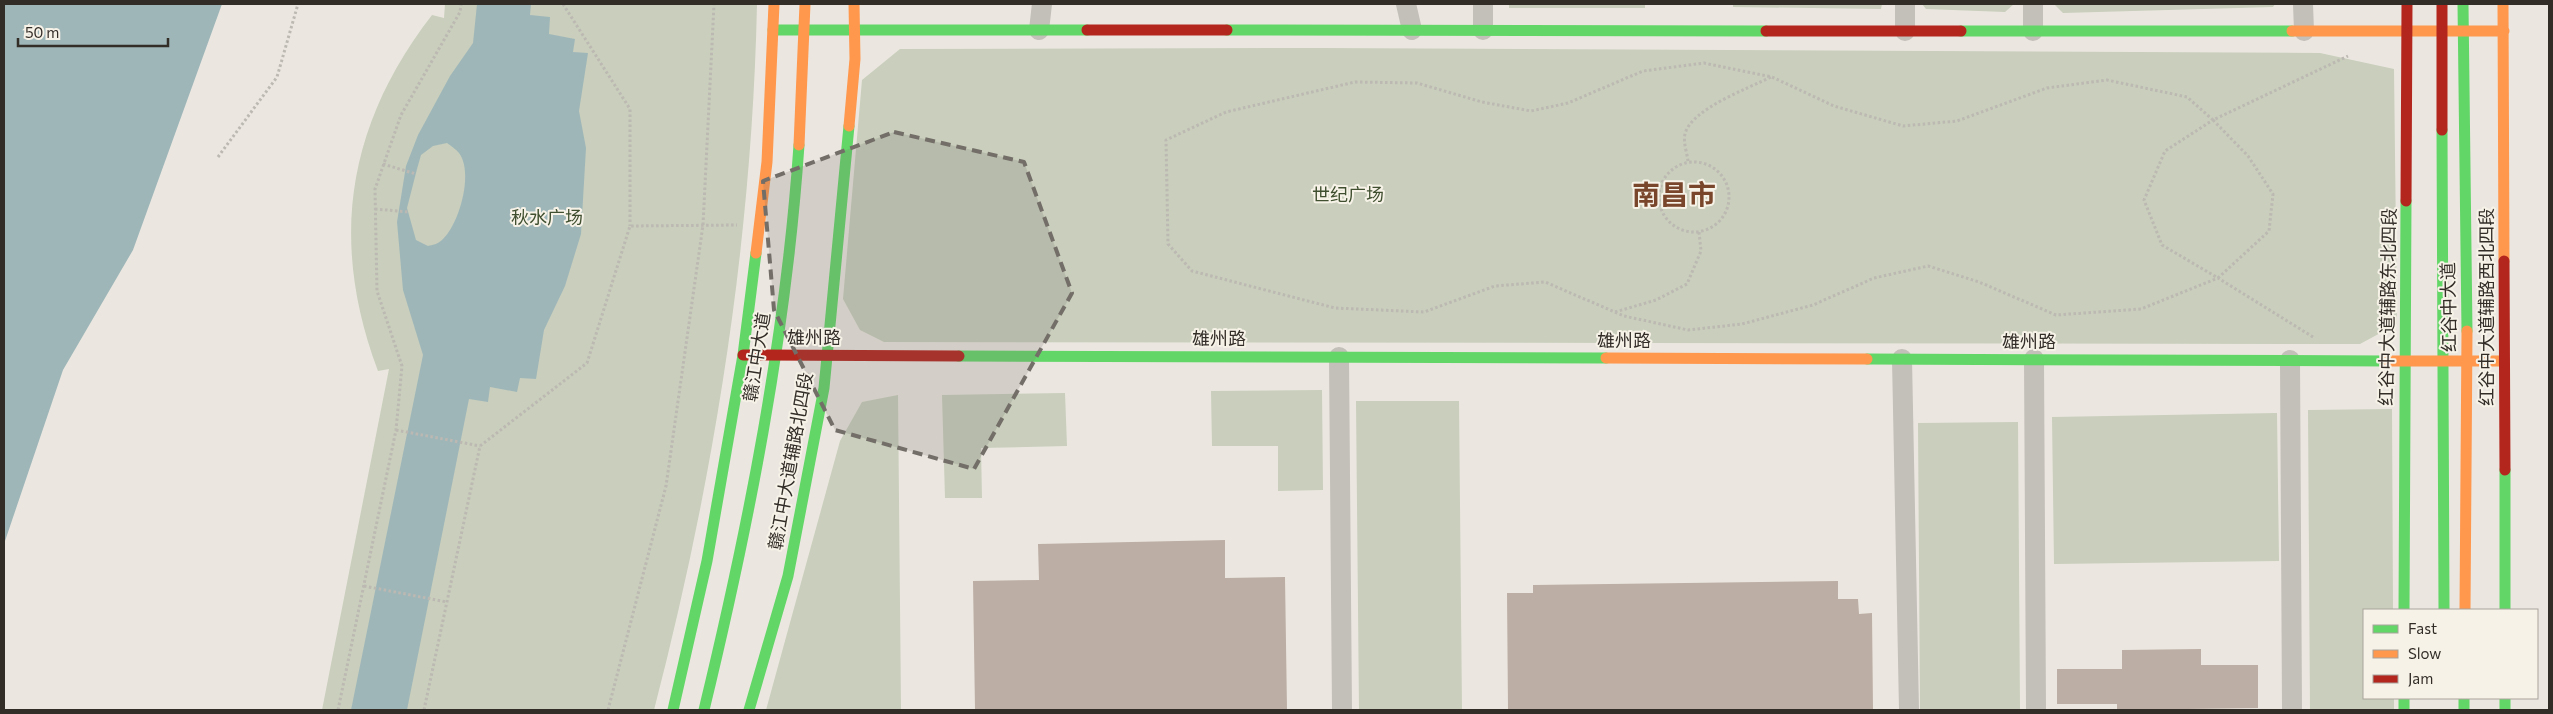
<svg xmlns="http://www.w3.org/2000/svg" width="2553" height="714" viewBox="0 0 2553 714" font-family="Commissioner,'Noto Sans SC',sans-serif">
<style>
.green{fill:#c9cfbc}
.water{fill:#9fb6b9;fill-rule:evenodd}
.building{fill:#bcaea4}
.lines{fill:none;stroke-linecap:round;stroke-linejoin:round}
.path{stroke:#bcb8b2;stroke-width:3;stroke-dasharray:2.5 2.5;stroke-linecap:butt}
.street{stroke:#c3bfb9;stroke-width:20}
.fast{stroke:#63d668;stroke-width:11}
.slow{stroke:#ff974d;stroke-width:11}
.jam{stroke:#b3261e;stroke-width:11}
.marked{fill:#736e68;fill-opacity:0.2;stroke:#736e68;stroke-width:4;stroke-dasharray:10 6;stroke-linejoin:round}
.labels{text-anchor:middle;stroke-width:4;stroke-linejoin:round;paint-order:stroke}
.park-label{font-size:18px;fill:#3f4f2f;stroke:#f7f2e8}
.street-label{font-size:18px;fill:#332d28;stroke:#f7f2e8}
.town-label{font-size:28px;font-weight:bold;fill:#79462b;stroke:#f7f2e8}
</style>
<rect width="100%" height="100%" fill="#ebe7e0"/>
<path class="green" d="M445,4h312c-5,238 -43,475 -103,706h-332l67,-341 -11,2c-49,-130 -31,-246 54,-356l12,3z
M1509,4h136v4h-136z
M1733,4h149l-1,5 -148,-2z
M1922,4h92l-9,8 -79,-3z
M2054,4h221l-2,3 -210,6z
M1322,48l998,5 74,16 3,255 -37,20 -1476,-2 -24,-12 -17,-31 19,-219 38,-31z
M1322,390l1,100 -45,1v-45h-66l-1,-55z
M1065,393l2,53 -86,2 1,50h-37l-3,-103z
M898,395l3,315h-135l74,-269 22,-39z
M1356,401h103l3,309h-103z
M2392,409l1,201h-29v88h30v12h-84l-2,-300z
M2277,413l2,148 -225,3 -2,-147z
M2018,422l2,288h-100l-2,-287z"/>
<path class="water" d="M4,4h218l-89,246 -70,120 -59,174z
M477,4h54l-1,11 20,2 -1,17 26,5 -2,13 15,1 -9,58 7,37 -5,86 -16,52 -21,44 -8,49 -16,-1 -3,14 -27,-5 -2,15 -19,-3 -62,311h-56l72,-355 -20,-65 -6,-68 9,-56 12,-31 32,-59 23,-33zM447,143c4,3 9,6 12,10 15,20 0,72 -17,87 -4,4 -10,5 -14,6l-12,-6 -9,-32 10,-39 4,-14 12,-9z"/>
<path class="building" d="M1225,540v38l60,-1 2,133h-312l-2,-129 66,-1 -1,-36z
M1838,581v18h20l1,15 13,-1 1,97h-365l-1,-117h26v-8z
M2201,649v16h57v43l-141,2v-6h-60v-35h65v-19z"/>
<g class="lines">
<path class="path" d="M563,4l67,105v117
M2213,120l35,36 25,38 -4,37 -51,47 -56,-33 -18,-45 21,-49z
M218,157l59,-80 21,-73
M1688,161c-1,-8 -5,-19 -3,-27 6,-25 64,-46 86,-57
M1659 197a35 35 0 1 1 70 0a35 35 0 1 1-70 0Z
M383,164l33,10
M375,209l34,3
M1615,312l41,-12 31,-16 14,-33 -2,-19
M2313,337l-95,-59 -77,31 -85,6 -77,-33 -51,-16 -54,12 -61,27 -71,19 -54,6 -64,-14 -79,-34 -50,4 -71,26 -89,-4 -143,-37 -24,-27 -2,-104 60,-28 129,-30 62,1 65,19 49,9 37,-8 75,-32 61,-8 68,14 62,29 69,20 54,-5 90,-33 60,-8 80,17 26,23 135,-64
M396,430l84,16
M364,586l83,16
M338,710l58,-280 6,-64 -25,-75 -2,-102 26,-74 59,-103 1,-8
M424,710l56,-264 107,-83 43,-137 107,-1
M608,710l58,-224 37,-261 11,-221"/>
<path class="street" d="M1406,4l6,26
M1905,4v27
M2033,4v27
M2303,4l1,27
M1039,30l3,-26
M1483,30v-26
M1339,357l3,353
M1902,359l7,351
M2034,359l2,351
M2290,360l2,350"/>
<path class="fast" d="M2463,4l4,327
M773,30h314
M1227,30l539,1
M1961,31h331
M2442,130l2,480
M959,356l647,2
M1867,359l521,2
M2505,470v140
M2404,610l2,-409
M2404,698v12
M2464,698v12
M2505,698v12
M673,710l34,-149 36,-206 13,-102
M704,710c45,-186 82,-374 95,-565
M749,710l39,-134 36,-188 25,-262"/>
<path class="slow" d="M2503,4l1,257
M2292,31h212
M849,126l6,-67 -1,-55
M799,145l6,-141
M756,253l11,-91 7,-158
M1606,358l261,1
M2388,361h116
M2465,610l2,-279"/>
<path class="jam" d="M2442,4v126
M1087,30h140
M1766,31h195
M2406,201l1,-197
M2504,261l1,209
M743,355l216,1"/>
</g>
<path class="marked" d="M894,132l130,30 48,131 -98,176 -139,-39 -61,-120 -11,-129z"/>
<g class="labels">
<g class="park-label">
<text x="1348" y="201">世纪广场</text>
<text x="547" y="224">秋水广场</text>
</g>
<g class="street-label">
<text transform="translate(2388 307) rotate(-89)" y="6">红谷中大道辅路东北四段</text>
<text transform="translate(2449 307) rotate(-91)" y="6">红谷中大道</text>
<text transform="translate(2487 307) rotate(-90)" y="6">红谷中大道辅路西北四段</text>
<text x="814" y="344">雄州路</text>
<text x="1219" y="345">雄州路</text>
<text x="1624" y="347">雄州路</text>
<text x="2029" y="348">雄州路</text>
<text transform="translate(757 357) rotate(-81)" y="6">赣江中大道</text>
<text transform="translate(791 461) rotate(-80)" y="6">赣江中大道辅路北四段</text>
</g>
<g class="town-label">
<text x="1674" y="205">南昌市</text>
</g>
</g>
<rect width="2553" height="714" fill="none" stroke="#332d28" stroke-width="10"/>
<rect x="2363" y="609" width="175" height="90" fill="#f7f2e8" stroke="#a9a39b"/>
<rect x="2373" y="625" width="25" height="8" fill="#63d668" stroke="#a9a39b"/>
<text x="2408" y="634" font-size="15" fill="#332d28">Fast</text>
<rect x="2373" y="650" width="25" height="8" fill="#ff974d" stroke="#a9a39b"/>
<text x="2408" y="659" font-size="15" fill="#332d28">Slow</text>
<rect x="2373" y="675" width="25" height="8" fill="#b3261e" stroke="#a9a39b"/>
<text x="2408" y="684" font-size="15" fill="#332d28">Jam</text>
<path d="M18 38v8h150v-8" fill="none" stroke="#332d28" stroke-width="2.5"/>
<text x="25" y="38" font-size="15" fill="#332d28" stroke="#f7f2e8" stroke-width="4" paint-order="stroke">50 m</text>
</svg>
